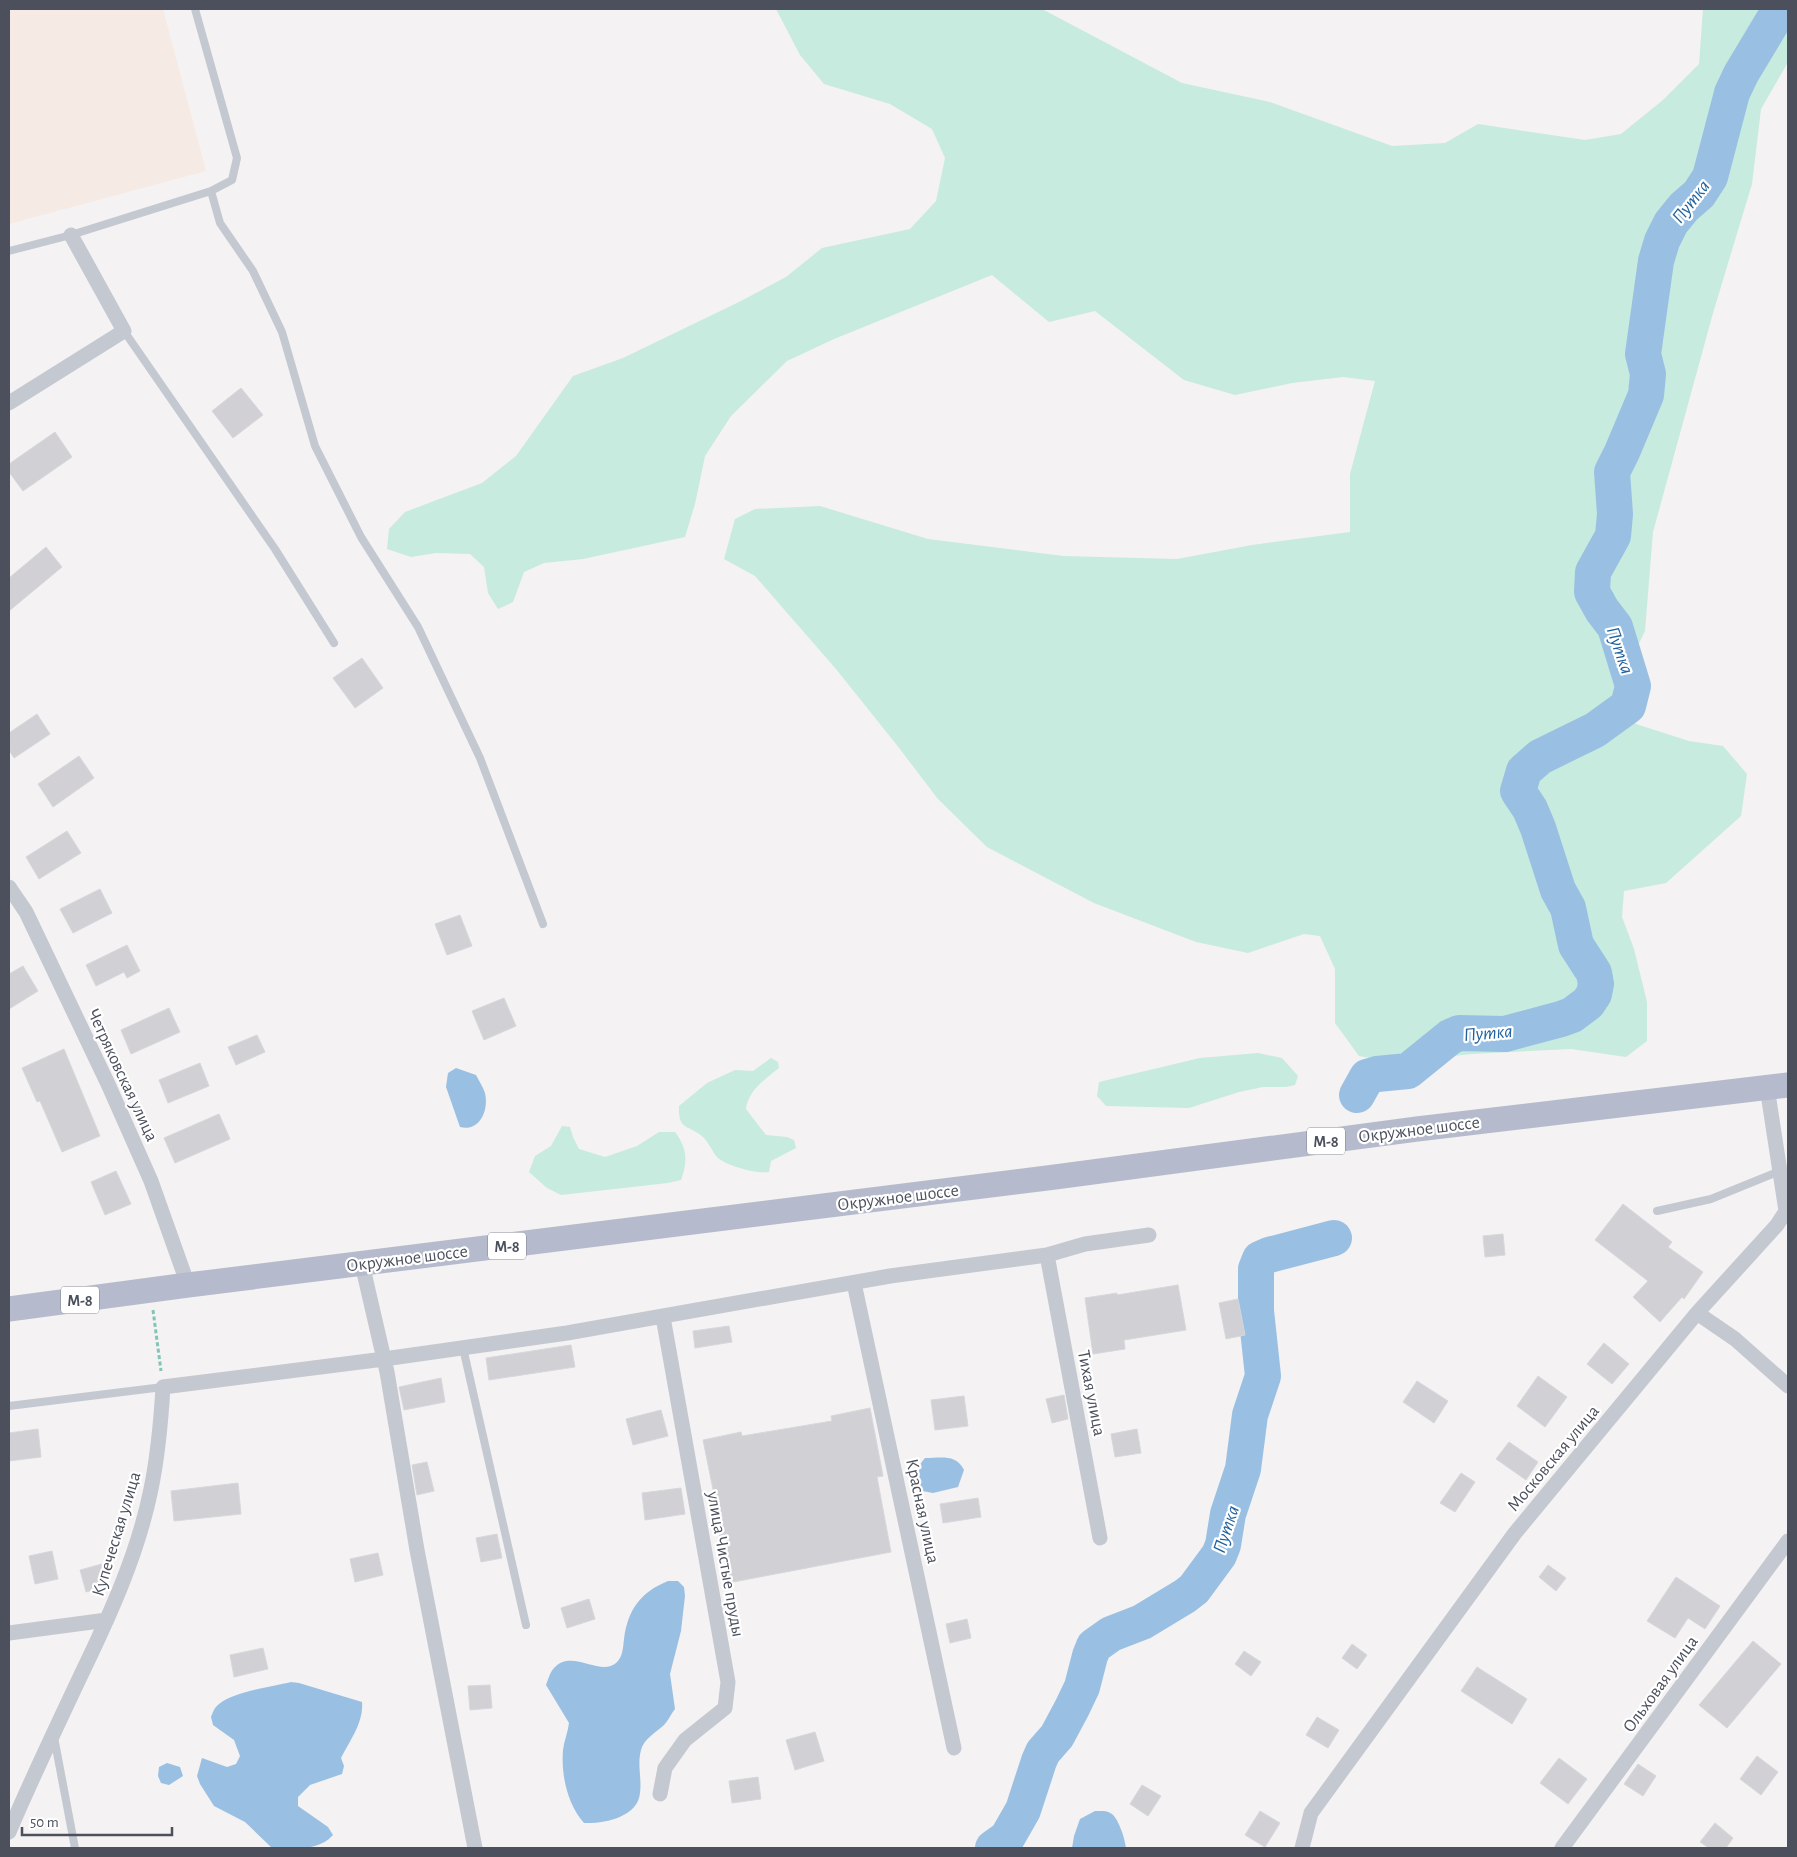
<svg xmlns="http://www.w3.org/2000/svg" width="1797" height="1857" viewBox="0 0 1797 1857" font-family="'Alegreya Sans',sans-serif">
<style>
.medical{fill:#f6eae4}
.green{fill:#c7ebde}
.water{fill:#99c0e3}
.lines{fill:none;stroke-linecap:round;stroke-linejoin:round}
.river{stroke:#99c0e3;stroke-width:36}
.building{fill:#d0d0d5;stroke:#d7d7dc}
.path{stroke:#82c5b6;stroke-width:3;stroke-dasharray:4 2.5;stroke-linecap:butt}
.lane{stroke:#c4c8d1;stroke-width:8}
.street{stroke:#c4c8d1;stroke-width:15}
.primary{stroke:#b5bbcd;stroke-width:25}
.labels{text-anchor:middle;stroke-width:4.5;stroke-linejoin:round;paint-order:stroke}
.shield{fill:#fff;stroke:#82848e;stroke-width:1}
.shield-label{font-size:16px;font-weight:bold;fill:#4c505d}
.street-label{font-size:18px;fill:#4c505d;stroke:#fff}
.water-label{font-size:19px;font-style:italic;fill:#1e619e;stroke:#fff}
</style>
<rect width="100%" height="100%" fill="#f4f2f2"/>
<path class="medical" d="M9,9h154l43,162 -197,53z"/>
<path class="green" d="M776,9h266l140,74 88,19 122,44 53,-3 33,-19 107,16 36,-6 42,-34 36,-36 4,-55h85v53l-27,47 -9,75 -39,129 -60,219 -8,99 -29,60 20,33 53,17 34,5 24,28 -6,42 -75,67 -42,8 -2,26 12,32 13,53v39l-21,16 -55,-8 -99,5 -79,8 -34,-6 -24,-33v-54l-15,-33 -16,-2 -56,19 -52,-11 -102,-39 -107,-56 -49,-48 -42,-55 -60,-75 -81,-93 -31,-17 11,-40 20,-10 65,-3 108,33 135,17 114,3 75,-14 98,-13v-58l25,-93 -32,-4 -51,6 -57,12 -51,-15 -89,-69 -46,11 -57,-47 -158,64 -47,22 -56,55 -26,40 -10,48 -10,33 -102,22 -39,4 -20,9 -11,30 -15,7 -10,-16 -4,-26 -14,-13 -34,-1 -25,4 -24,-8 2,-20 16,-17 77,-29 34,-27 57,-80 50,-18 118,-57 45,-24 36,-29 88,-19 26,-28 9,-43 -13,-29 -42,-25 -66,-20 -24,-29z
M1258,1053l24,5 16,18 -3,9 -9,2h-23l-24,5 -50,16 -83,-2 -9,-10 2,-14 101,-24z
M771,1058l7,4 1,6c-14,11 -31,23 -33,41l20,26 21,2 7,3 2,8 -25,13 -2,11c-12,2 -43,-6 -52,-15 -5,-6 -8,-14 -14,-20 -15,-13 -25,-6 -24,-31l28,-23 28,-13 18,1z
M562,1126l8,1 3,10 6,12 26,8 32,-11 22,-14h16c12,16 13,29 6,48l-13,3 -107,12 -14,-7 -18,-16 6,-16 16,-10z"/>
<path class="water" d="M456,1068l20,7c3,6 7,12 9,18 4,17 -5,39 -25,34l-14,-40 2,-14z
M925,1458c17,0 31,-4 39,12l-6,17 -25,6 -16,-3c-4,-12 0,-23 8,-32z
M668,1581h10l6,6 1,9 -4,35 -11,43 5,35c-4,5 -7,12 -11,16 -9,8 -20,14 -23,25 -4,15 1,28 -1,43 -2,24 -36,31 -56,30 -17,-19 -23,-49 -21,-73 1,-9 5,-18 6,-27l-23,-38c2,-5 4,-13 8,-17 18,-20 46,9 62,-5 7,-6 7,-16 8,-24 4,-30 17,-47 44,-58z
M291,1682l8,1 63,19c2,20 -12,38 -21,56l3,8 -2,8 -32,11 -12,12v9l30,21 5,8c-15,17 -40,13 -61,13l-27,-26 -31,-16 -14,-22 -3,-8 5,-18 25,9 9,-3 4,-8 -6,-16 -21,-15 -2,-8c2,-5 3,-9 8,-13 16,-13 52,-17 72,-22z
M167,1763l13,4 3,9 -14,9 -8,-2 -3,-7 1,-9z
M1095,1811c6,0 12,-1 17,3 7,6 13,25 14,34h-54l2,-12 6,-17z"/>
<g class="lines">
<path class="river" d="M1357,1095l10,-18 10,-3 31,-3 42,-34 9,-4 46,1 56,-15 11,-4 16,-12 6,-9 2,-10 -2,-11 -18,-28 -8,-37 -10,-18 -20,-62 -8,-19 -12,-18 6,-20 16,-14 55,-27 33,-24 5,-20 -18,-59 -13,-17 -10,-18 1,-20 20,-36 2,-22 -3,-42 10,-20 24,-57 2,-21 -5,-20 13,-93 6,-20 9,-18 13,-16 15,-13 11,-17 22,-84 9,-19 39,-65
M993,1848l14,-10 16,-28 16,-49 4,-9 14,-16 15,-28 10,-21 8,-31 4,-10 17,-12 31,-12 43,-26 9,-7 25,-34 4,-10 5,-31 15,-45 7,-54 13,-39 -7,-65v-42l4,-10 9,-4 65,-17"/>
</g>
<path class="building" d="M241,388l22,27 -30,23 -21,-27z
M55,432l17,25 -49,34 -14,-19v-8z
M46,547l16,20 -53,44v-33z
M362,658l21,30 -28,20 -22,-30z
M37,714l13,20 -36,24 -5,-8v-17z
M79,756l15,22 -41,29 -15,-23z
M67,831l14,22 -42,26 -13,-22z
M100,889l12,24 -39,20 -13,-24z
M460,915l12,31 -25,9 -12,-31z
M127,945l13,26 -13,7 -3,-6 -28,14 -10,-21z
M23,966l15,25 -29,18v-35z
M504,998l12,28 -32,14 -12,-29z
M169,1008l11,24 -49,22 -10,-24z
M257,1035l8,17 -29,13 -8,-18z
M64,1049l36,87 -38,16 -22,-51 -3,1 -15,-34z
M200,1063l9,23 -41,17 -9,-23z
M219,1114l11,25 -55,24 -11,-25z
M116,1171l15,33 -26,11 -14,-33z
M1623,1204l49,38 -4,5 35,25 -19,27 -2,-2 -22,25 -27,-25 15,-16 -53,-41z
M1503,1234l2,21 -20,2 -2,-21z
M1178,1285l8,45 -62,10 1,9 -32,5 -8,-56 32,-5v2z
M1238,1299l7,36 -19,4 -7,-36z
M729,1326l3,16 -37,6 -2,-17z
M1604,1343l25,21 -17,20 -25,-20z
M571,1345l4,22 -86,13 -3,-22z
M1538,1376l29,21 -22,30 -28,-21z
M441,1378l4,24 -41,8 -5,-23z
M1417,1381l31,20 -14,22 -31,-21z
M1064,1395l4,24 -16,4 -6,-24z
M964,1396l4,30 -33,4 -4,-30z
M870,1408l13,68 -6,1 14,75 -163,31 -11,-63 2,-1 -16,-79 38,-8 1,4 90,-15 -1,-5z
M661,1410l7,26 -35,9 -7,-26z
M38,1429l3,28 -32,4v-28z
M1137,1429l4,24 -26,4 -4,-23z
M1509,1442l29,20 -12,18 -30,-21z
M427,1462l7,29 -17,4 -5,-30z
M1461,1473l14,9 -20,30 -15,-9z
M238,1483l3,31 -67,7 -3,-30z
M681,1488l4,26 -40,6 -3,-27z
M978,1498l3,19 -38,6 -3,-19z
M497,1534l5,24 -21,4 -5,-24z
M52,1551l6,28 -23,5 -6,-28z
M378,1553l5,22 -28,7 -5,-23z
M102,1564l6,22 -22,6 -6,-22z
M1548,1565l18,13 -10,13 -17,-14z
M1676,1577l44,29 -15,23 -17,-11 -13,20 -28,-17z
M589,1599l6,20 -28,9 -6,-20z
M967,1619l4,19 -21,5 -4,-19z
M1753,1641l28,23 -54,64 -28,-23z
M1352,1644l15,11 -10,14 -15,-11z
M263,1648l5,21 -34,8 -4,-22z
M1244,1651l17,11 -10,14 -16,-12z
M1477,1667l50,32 -15,25 -51,-33z
M490,1685l2,23 -22,2 -2,-24z
M1317,1717l22,13 -11,18 -22,-13z
M815,1732l9,29 -29,9 -9,-30z
M1757,1756l21,16 -17,23 -21,-16z
M1559,1758l28,21 -19,25 -28,-21z
M1638,1764l18,12 -13,20 -19,-12z
M758,1777l3,22 -29,4 -3,-22z
M1142,1785l19,11 -13,20 -18,-12z
M1260,1811l20,12 -15,24 -20,-12z
M1715,1823l18,15 -7,10h-17l-9,-6z"/>
<g class="lines">
<path class="path" d="M153,1310l8,61"/>
<path class="lane" d="M211,191l9,32 33,48 29,61 33,114 46,91 57,90 62,131 63,166
M9,251l62,-16 140,-44 21,-11 5,-22 -42,-149
M124,331l151,218 59,94
M1657,1211l54,-12 69,-28
M463,1348l63,277
M9,1406l154,-19
M54,1737l21,111"/>
<path class="street" d="M9,403l115,-72 -53,-96
M9,887l17,25 82,172 43,97 37,104
M1047,1255l53,283
M362,1264l25,108 30,178 58,298
M854,1283l100,465
M1697,1313l38,26 53,47
M9,1633l98,-13
M660,1794l5,-26 20,-28 40,-32 3,-26 -65,-365
M9,1832c22,-52 47,-104 71,-155 29,-60 58,-123 71,-188 7,-34 10,-68 12,-102l221,-28 183,-26 323,-57 157,-21 38,-11 64,-9
M1302,1848l9,-35 204,-280 182,-220 80,-88 9,-14 -19,-124
M1562,1848l226,-307"/>
<path class="primary" d="M9,1309l179,-24 867,-108 362,-48 371,-44"/>
</g>
<g class="labels">
<g class="shield">
<rect x="1307" y="1127.5" width="38" height="27" rx="4"/>
<rect x="488" y="1232.5" width="38" height="27" rx="4"/>
<rect x="61" y="1286.5" width="38" height="27" rx="4"/>
</g>
<g class="shield-label">
<text x="1326" y="1147">М-8</text>
<text x="507" y="1252">М-8</text>
<text x="80" y="1306">М-8</text>
</g>
<g class="street-label">
<text transform="translate(123 1075) rotate(65)" y="6">Четряковская улица</text>
<text transform="translate(1419 1129) rotate(-7)" y="6">Окружное шоссе</text>
<text transform="translate(898 1197) rotate(-7)" y="6">Окружное шоссе</text>
<text transform="translate(407 1258) rotate(-7)" y="6">Окружное шоссе</text>
<text transform="translate(1092 1393) rotate(79)" y="6">Тихая улица</text>
<text transform="translate(1553 1458) rotate(-50)" y="6">Московская улица</text>
<text transform="translate(923 1511) rotate(78)" y="6">Красная улица</text>
<text transform="translate(116 1534) rotate(-73)" y="6">Купеческая улица</text>
<text transform="translate(726 1564) rotate(80)" y="6">улица Чистые пруды</text>
<text transform="translate(1660 1684) rotate(-54)" y="6">Ольховая улица</text>
</g>
<g class="water-label">
<text transform="translate(1690 201) rotate(-52)" y="7">Путка</text>
<text transform="translate(1621 650) rotate(71)" y="7">Путка</text>
<text transform="translate(1488 1032) rotate(-5)" y="7">Путка</text>
<text transform="translate(1225 1529) rotate(-72)" y="7">Путка</text>
</g>
</g>
<rect width="1797" height="1857" fill="none" stroke="#4c505d" stroke-width="20"/>
<path d="M22 1827v8h150v-8" fill="none" stroke="#4c505d" stroke-width="2.5"/>
<text x="30" y="1827" font-size="15" fill="#4c505d" stroke="#ffffff" stroke-width="4" paint-order="stroke">50 m</text>
</svg>
